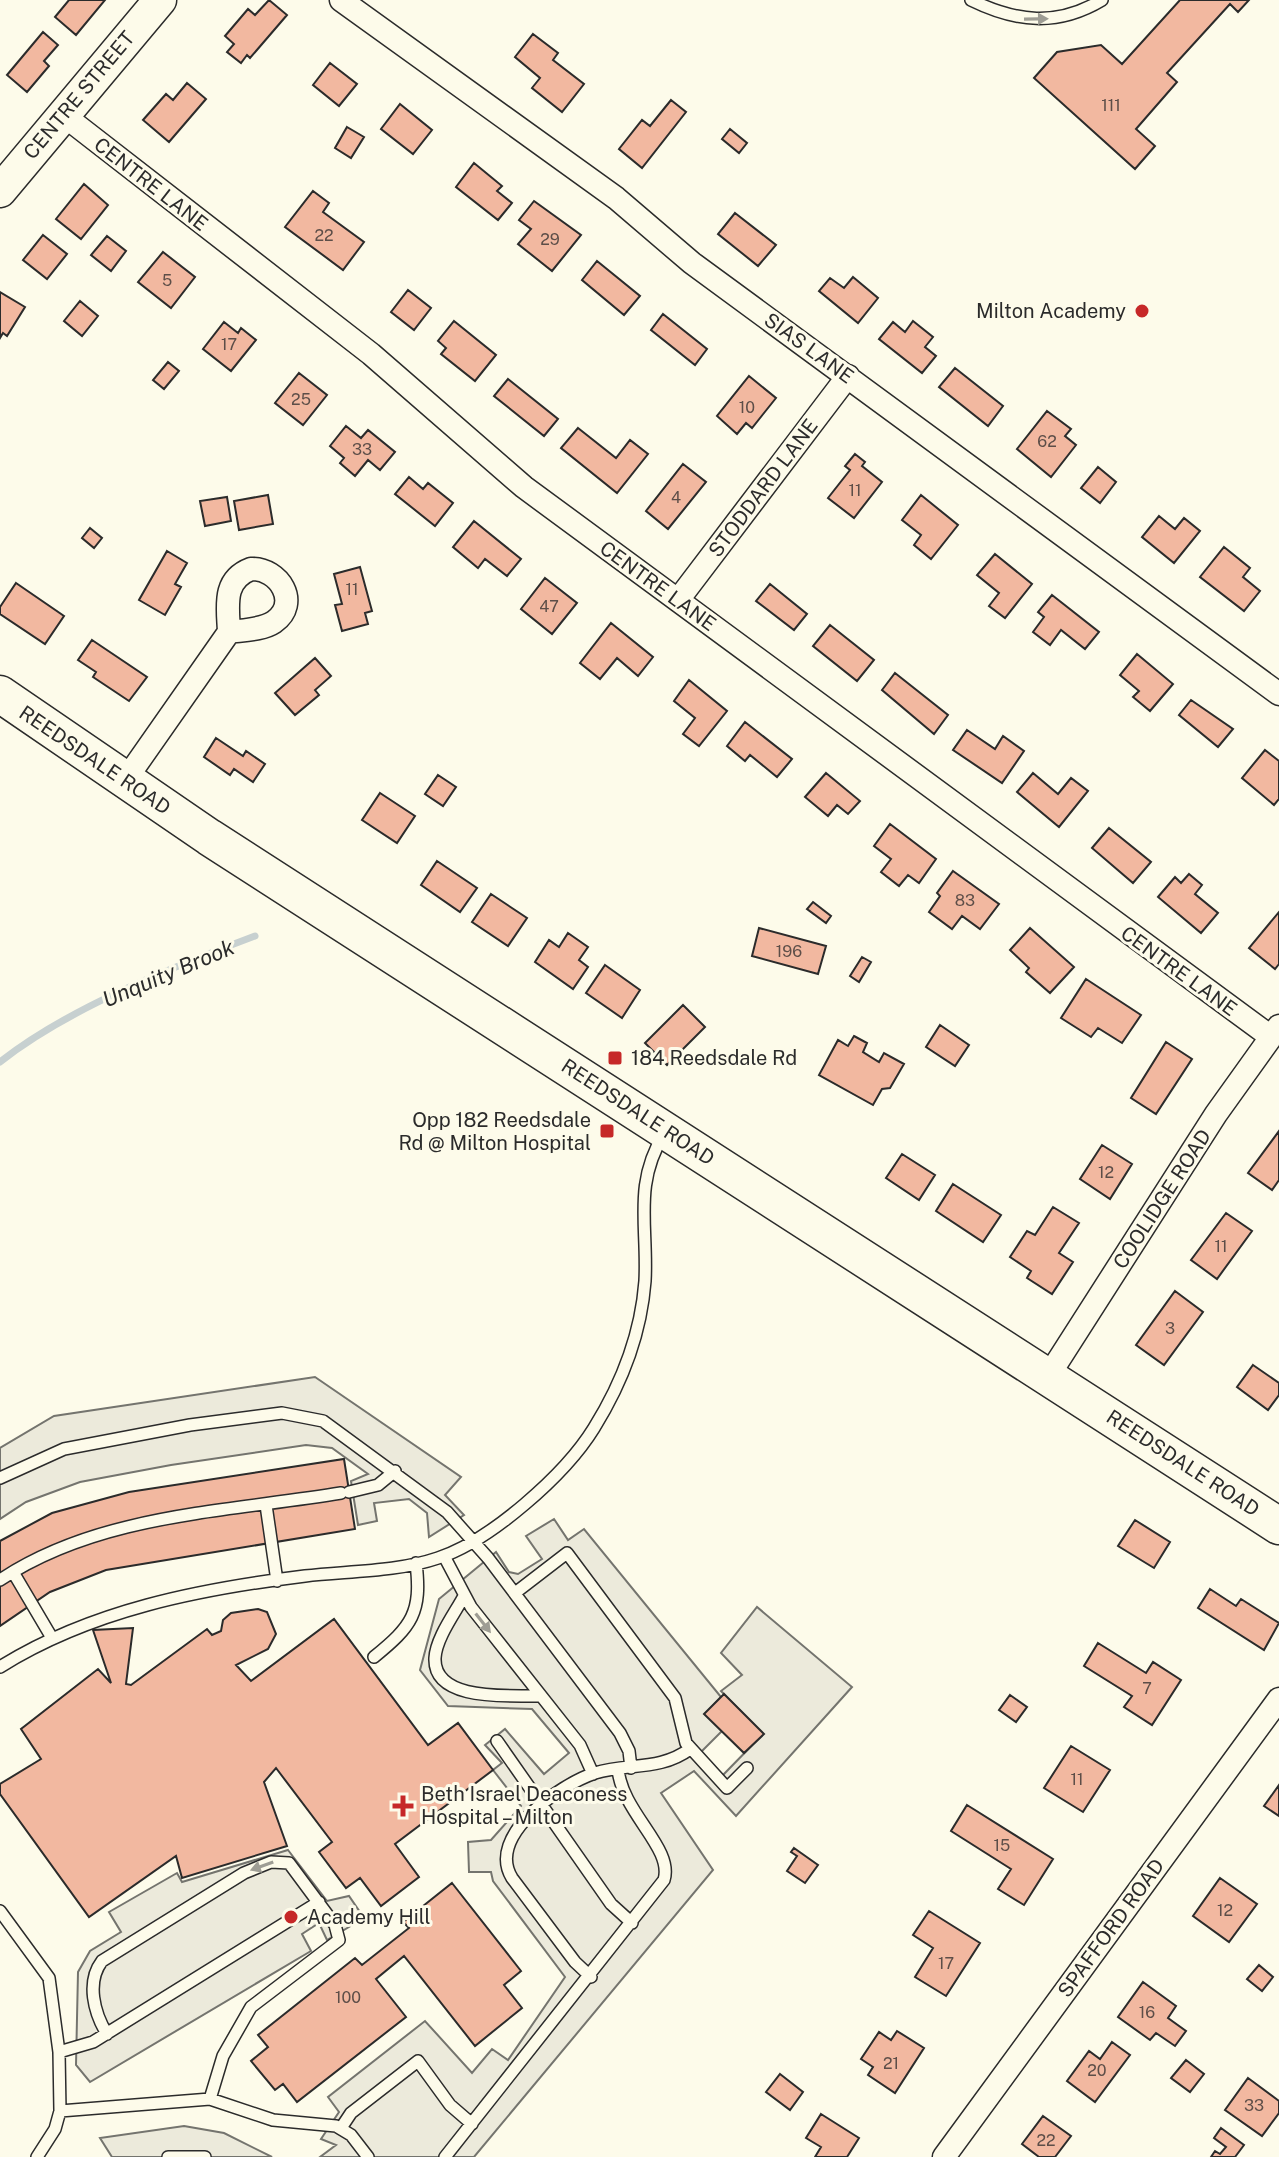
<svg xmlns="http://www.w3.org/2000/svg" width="1279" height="2157" viewBox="0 0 1279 2157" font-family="'Public Sans',sans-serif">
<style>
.parking{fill:#eceadb;stroke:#74746e;stroke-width:2}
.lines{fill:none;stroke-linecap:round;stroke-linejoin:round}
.stream{stroke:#c7d0d0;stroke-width:7}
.building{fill:#f2b8a0;stroke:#2b2b2b;stroke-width:2}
.lane-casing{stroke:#2b2b2b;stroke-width:14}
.street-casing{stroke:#2b2b2b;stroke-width:25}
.secondary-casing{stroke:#2b2b2b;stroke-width:35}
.primary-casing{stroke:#2b2b2b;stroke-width:39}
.lane{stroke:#fdfbea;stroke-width:11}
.street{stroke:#fdfbea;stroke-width:22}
.secondary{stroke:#fdfbea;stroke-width:32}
.primary{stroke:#fdfbea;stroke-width:36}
.oneway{fill:#9e9d94}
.poi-dot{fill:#c62828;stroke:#fdfbea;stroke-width:3}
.labels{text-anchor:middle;stroke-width:6;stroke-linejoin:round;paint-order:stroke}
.number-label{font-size:16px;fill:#5d4e48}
.street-label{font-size:20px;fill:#2b2b2b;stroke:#fdfbea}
.poi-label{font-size:20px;fill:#2b2b2b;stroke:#fdfbea;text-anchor:start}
.water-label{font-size:22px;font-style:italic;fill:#2b2b2b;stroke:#fdfbea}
</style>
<rect width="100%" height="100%" fill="#fdfbea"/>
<path class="parking" d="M315,1377l146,100 -16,18 19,20 -35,22 -2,-24 -18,-14 -35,4 3,18 -19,4 -7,-44 17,-7 -36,-26 -26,-3 -135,20 -91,17 -54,20 -26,17v-71l54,-32z
M554,1519l14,21 16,-11 137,168 -16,17 17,17 -22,22 23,22 40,-41 -42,-43 21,-16 -21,-22 36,-46 95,80 -116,129 -42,-45 -33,22 52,77 -239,287h-154l16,-12 -15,-6 18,-27 -11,-15 97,-76 47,52 20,-24 16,11 57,-83 -72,-96 -2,-9h-22l-1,-30 23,-2 30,-34 -28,-36 9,-7 -17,-18 20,-16 39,45 25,-21 -37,-44 -84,-3 -28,-36 19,-71 57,-47 13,20 9,2 24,-15 -16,-23z
M288,1850l39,51 22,-5 15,22 -37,22 -8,-17 -17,11 9,17 -221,131 -14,-17 2,-93 12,-21 31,-19 -12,-20 68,-39 5,9z
M184,2126l40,7 48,24h-160l-12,-19z"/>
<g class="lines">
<path class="stream" d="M0,1062c68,-54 173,-95 255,-126"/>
</g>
<path class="building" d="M69,0h36l-29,35 -21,-18z
M269,0l18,15 -37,43 -3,-3 -6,8 -14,-11 7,-8 -9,-8 23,-27 7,6z
M1180,0h69l-11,12 -8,-8 -63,69 10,9 -41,47 19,17 -20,23 -101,-91 23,-26 44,-7 21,19z
M43,32l15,13 -14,16 5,5 -22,26 -20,-17z
M533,34l25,19 -5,7 31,24 -22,28 -30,-24 8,-10 -25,-21z
M330,63l27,21 -18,22 -26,-21z
M187,83l19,16 -37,43 -26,-22 23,-26 7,6z
M671,100l15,12 -44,56 -23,-19 23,-29 8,6z
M400,104l32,26 -19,24 -32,-25z
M347,127l17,10 -13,21 -16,-10z
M730,129l17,14 -8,10 -17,-14z
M474,163l28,23 -5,5 15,12 -14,17 -42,-33z
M84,184l24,21 -27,34 -25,-20z
M313,191l16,12 -6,9 41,30 -21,28 -58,-43z
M534,201l47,34 -29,36 -34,-27 13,-15 -12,-9z
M735,213l41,32 -18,21 -40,-32z
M43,235l24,19 -20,25 -24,-19z
M107,236l19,15 -15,20 -20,-16z
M163,252l32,25 -24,31 -33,-26z
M597,261l43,35 -16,19 -42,-35z
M853,277l25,21 -20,25 -39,-32 11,-13 14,10z
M408,290l23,18 -17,22 -23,-18z
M0,292l25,15 -18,29 -4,-3 -3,5z
M80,301l18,15 -16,20 -18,-15z
M663,314l44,35 -12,16 -44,-35z
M454,321l42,34 -21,26 -34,-27 5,-6 -8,-7z
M913,321l20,16 -8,10 11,9 -14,17 -43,-34 14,-17 12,10z
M224,322l14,11 3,-5 15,12 -25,31 -28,-22z
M168,362l11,9 -15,18 -11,-9z
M955,368l48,38 -15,20 -49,-39z
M299,373l28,22 -24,30 -28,-22z
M749,376l27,22 -24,30 -6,-5 -9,11 -20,-18z
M508,379l50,40 -14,17 -50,-40z
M1047,411l24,18 -6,7 11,9 -25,32 -34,-28z
M346,426l15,12 7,-8 27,22 -15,18 -12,-10 -13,16 -15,-13 4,-5 -14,-12z
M578,428l38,30 14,-18 18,14 -31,39 -56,-45z
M855,454l10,8 -3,4 20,16 -28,36 -26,-20 22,-28 -5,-4z
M683,464l23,18 -38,47 -22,-18z
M1098,467l18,15 -16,21 -19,-15z
M409,477l14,12 5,-6 25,20 -18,23 -40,-32z
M268,495l5,29 -34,6 -5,-29z
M921,495l37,30 -27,34 -17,-14 7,-10 -19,-15z
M227,497l4,24 -26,5 -5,-25z
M1159,516l16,13 9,-11 16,13 -26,32 -32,-26z
M474,521l47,38 -14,17 -22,-17 -7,9 -25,-21z
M90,528l12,10 -8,10 -12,-10z
M1224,547l26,21 -7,9 17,14 -16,20 -44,-34z
M167,551l20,12 -12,21 6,3 -16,28 -26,-15z
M995,554l37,30 -27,34 -16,-12 10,-13 -22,-18z
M360,567l12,44 -7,2 3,11 -26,7 -7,-26 7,-1 -8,-30z
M545,578l32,25 -25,31 -31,-25z
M16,583l48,33 -19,28 -45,-30v-7z
M770,584l37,30 -13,16 -38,-29z
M1052,595l47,37 -14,17 -24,-19 -11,15 -17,-13 11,-15 -6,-5z
M611,623l42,34 -15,19 -21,-18 -17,21 -20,-16z
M830,625l44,35 -17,21 -44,-35z
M92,640l55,37 -18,24 -36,-24 3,-5 -18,-12z
M1137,654l36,30 -23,27 -17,-14 6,-6 -19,-16z
M315,658l16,18 -16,14 4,5 -24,20 -20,-22z
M895,673l53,42 -14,19 -52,-44z
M689,680l38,31 -28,35 -16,-12 12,-16 -21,-17z
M1191,700l42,29 -15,18 -39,-32z
M745,722l47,37 -15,18 -27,-22 -5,6 -18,-15z
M967,730l28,19 8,-13 21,15 -22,32 -49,-33z
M216,738l27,18 3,-5 19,13 -12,18 -19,-13 -4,6 -26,-18z
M1265,750l14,11v38l-5,6 -32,-27z
M826,773l34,28 -12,13 -11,-9 -9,11 -23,-19z
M1033,773l25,21 13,-16 17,13 -29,36 -42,-35z
M438,775l18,12 -13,19 -18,-12z
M380,793l35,23 -18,27 -35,-23z
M890,824l46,35 -17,24 -11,-8 -9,11 -18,-14 10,-13 -17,-13z
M1109,828l42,34 -18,21 -41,-35z
M437,861l40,27 -17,24 -39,-27z
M953,871l46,33 -19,25 -18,-13 -10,13 -23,-17 11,-16 -3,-3z
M1189,874l13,11 -7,9 23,19 -17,20 -43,-36 17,-20 6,6z
M491,894l36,24 -19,28 -36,-24z
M813,902l18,14 -5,7 -19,-14z
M1279,912v52l-4,5 -26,-21z
M759,928l67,18 -8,28 -66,-18z
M1030,928l44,39 -24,26 -24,-21 3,-4 -19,-18z
M568,933l20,14 -9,13 9,7 -15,22 -38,-27 14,-22 10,7z
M862,957l9,5 -12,20 -9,-6z
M605,965l35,25 -18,28 -36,-25z
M1086,979l55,36 -19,28 -24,-15 -7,9 -30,-19z
M683,1005l22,22 -38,38 -22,-22z
M940,1025l29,20 -14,21 -29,-19z
M854,1036l13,7 -4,9 16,10 5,-9 20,11 -14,24 -8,1 -9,16 -54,-30 19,-35 10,6z
M1166,1042l26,17 -36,55 -25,-16z
M1279,1131v49l-7,10 -24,-17z
M1102,1145l30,19 -22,35 -30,-20z
M902,1154l33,21 -16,25 -33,-22z
M953,1184l48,31 -18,27 -47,-31z
M1053,1207l26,16 -20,30 14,9 -21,32 -25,-16 4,-7 -21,-14 17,-26 8,4z
M1226,1213l26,18 -35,48 -26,-19z
M1175,1291l28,21 -39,53 -28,-20z
M1253,1365l26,18v12l-11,15 -31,-23z
M344,1459l11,70 -249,41 -56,22 -50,34v-85l52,-28 77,-21z
M1135,1520l35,22 -16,26 -36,-22z
M1210,1589l26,17 5,-7 38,24 -15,27 -66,-42z
M258,1609l9,3 9,22 -8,15 -32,16 15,16 83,-62 94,126 30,-22 35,47 -98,74 24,33 -38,29 -21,-28 -14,10 -27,-36 13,-10 -56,-74 -12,14 23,64 -105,32 -6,-22 -87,61 -89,-123v-10l41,-25 -20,-30 77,-60 13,14 -18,-53 40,-2 -7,56 5,1 76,-56 5,6 9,-4 2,-11 8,-7z
M1098,1643l48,30 7,-11 28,18 -29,45 -28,-18 8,-11 -48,-30z
M724,1694l40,40 -20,19 -40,-39z
M1010,1695l17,12 -11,15 -17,-12z
M1071,1746l39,24 -27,42 -39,-24z
M1279,1785v31l-15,-10z
M967,1805l86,54 -29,46 -26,-16 13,-20 -60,-38z
M794,1848l24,17 -13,18 -18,-12 10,-15 -6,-4z
M1220,1878l37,26 -28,38 -36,-26z
M452,1883l69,88 -17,14 18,23 -47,38 -71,-90 -28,23 30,38 -109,85 -14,-18 -8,6 -24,-29 17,-14 -10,-12 97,-77 7,7 47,-37 -6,-6z
M929,1911l51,32 -34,53 -31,-19 18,-29 -20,-13z
M1259,1965l14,12 -11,14 -15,-12z
M1143,1982l33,24 -8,12 18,13 -11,15 -19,-13 -6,7 -32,-23z
M897,2031l27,17 -29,45 -27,-18 5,-8 -12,-8 18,-27 12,8z
M1112,2042l18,13 -35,47 -28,-21 22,-30 11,8z
M1186,2060l18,14 -14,18 -19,-14z
M780,2074l23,18 -13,18 -24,-18z
M1248,2078l31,23v12l-17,23 -37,-26z
M821,2114l38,24 -12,19h-32l6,-10 -15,-9z
M1043,2116l28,20 -16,21h-16l-17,-13z
M1221,2128l23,17 -9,12h-24l4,-6 5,3 6,-7 -12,-9z"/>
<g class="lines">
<g class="lane-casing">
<path id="lane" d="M971,0c45,22 86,27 131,0
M0,1478l64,-29 126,-24 92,-12 41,8 124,91 41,46 132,175 9,18 2,17
M349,1492l29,-7 17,-14
M266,1505l11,76
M444,1556l27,51 109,138 13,29
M13,1572l39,66
M0,1580c99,-66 226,-68 341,-87
M515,1593l52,-40 108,145 11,45 41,45 20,-20
M464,1596c-9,17 -28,42 -29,62 -2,45 78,37 106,38
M374,1657c38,-31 48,-44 42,-94
M0,1667c91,-57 200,-78 305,-91 43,-5 92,-4 133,-18 52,-17 127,-83 156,-130 28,-45 47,-94 51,-147 3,-55 -12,-97 19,-147
M497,1741l114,163 21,19
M0,1911l49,67 10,74 1,59 -5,18 -18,28
M591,1977l-16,-15 -63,-84c-26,-42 47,-93 83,-105 33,-10 65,-2 95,-24
M107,2034c-13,-21 -21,-52 -5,-73l142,-88 27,-11 18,1 46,62 4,15 -88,67 -28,49 -13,43
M59,2052l34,-10 226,-140
M60,2111l150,-12 63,21 63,6 15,9 17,22
M341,2128l10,-15 67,-52 32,44 22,19
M168,2157h37
M445,2157l219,-277c10,-32 -42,-67 -46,-111"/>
</g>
<g class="street-casing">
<path id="street" d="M341,0l275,198 76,65 587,431
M62,114l309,240 153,133 747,550
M251,569c28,-1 50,34 23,53 -12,8 -31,8 -45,10 -1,-25 -7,-52 22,-63z
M678,600l170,-224
M124,782l105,-150
M1049,1375l167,-261 63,-88
M944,2157l335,-458"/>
</g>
<g class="secondary-casing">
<path id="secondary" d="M0,191l160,-191"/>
</g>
<g class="primary-casing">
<path id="primary" d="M0,694l209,143 1070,689"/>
</g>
<use href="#lane" class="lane"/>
<use href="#street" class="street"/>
<use href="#secondary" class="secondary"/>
<use href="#primary" class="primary"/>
</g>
<defs><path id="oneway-solid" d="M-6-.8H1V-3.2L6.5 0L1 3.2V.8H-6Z" transform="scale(2)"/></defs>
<g class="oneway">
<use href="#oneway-solid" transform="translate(1036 19) rotate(-1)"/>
<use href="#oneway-solid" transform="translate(483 1623) rotate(52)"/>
<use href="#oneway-solid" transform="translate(262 1866) rotate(160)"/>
</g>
<g class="poi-dot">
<circle cx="1142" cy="311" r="8"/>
<rect x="607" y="1050" width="16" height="16" rx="4"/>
<rect x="599" y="1123" width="16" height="16" rx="4"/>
<path d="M399 1794h8v8h8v8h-8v8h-8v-8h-8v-8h8z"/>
<circle cx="291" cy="1917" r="8"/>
</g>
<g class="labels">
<g class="number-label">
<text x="1111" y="111">111</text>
<text x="324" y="241">22</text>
<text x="550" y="245">29</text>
<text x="167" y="286">5</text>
<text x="229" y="350">17</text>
<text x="301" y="405">25</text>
<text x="747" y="413">10</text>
<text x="1047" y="447">62</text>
<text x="362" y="455">33</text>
<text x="855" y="496">11</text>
<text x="676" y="503">4</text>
<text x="352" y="595">11</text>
<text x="549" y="612">47</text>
<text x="965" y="906">83</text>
<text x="789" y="957">196</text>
<text x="1106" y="1178">12</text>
<text x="1221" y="1252">11</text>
<text x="1170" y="1334">3</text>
<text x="1147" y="1694">7</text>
<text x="1077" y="1785">11</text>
<text x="1002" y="1851">15</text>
<text x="1225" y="1916">12</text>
<text x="946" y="1969">17</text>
<text x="348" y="2003">100</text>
<text x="1147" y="2018">16</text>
<text x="891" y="2069">21</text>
<text x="1097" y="2076">20</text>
<text x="1254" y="2111">33</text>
<text x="1046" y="2146">22</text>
</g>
<g class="street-label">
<text transform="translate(79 95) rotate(-50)" y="7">CENTRE STREET</text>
<text transform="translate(151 184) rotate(38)" y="7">CENTRE LANE</text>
<text transform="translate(809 348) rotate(36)" y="7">SIAS LANE</text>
<text transform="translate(763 488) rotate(-53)" y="7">STODDARD LANE</text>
<text transform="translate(658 586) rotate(36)" y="7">CENTRE LANE</text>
<text transform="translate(95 760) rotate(34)" y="7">REEDSDALE ROAD</text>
<text transform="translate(1179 971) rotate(36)" y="7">CENTRE LANE</text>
<text transform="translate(638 1112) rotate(33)" y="7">REEDSDALE ROAD</text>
<text transform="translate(1162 1199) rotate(-57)" y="7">COOLIDGE ROAD</text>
<text transform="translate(1183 1463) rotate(33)" y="7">REEDSDALE ROAD</text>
<text transform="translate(1111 1928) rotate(-54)" y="7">SPAFFORD ROAD</text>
</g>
<g class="poi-label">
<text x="1126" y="318" text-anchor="end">Milton Academy</text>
<text x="631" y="1065">184 Reedsdale Rd</text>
<text x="591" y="1127" text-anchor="end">Opp 182 Reedsdale<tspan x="591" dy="23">Rd @ Milton Hospital</tspan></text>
<text x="421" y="1801">Beth Israel Deaconess<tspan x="421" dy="23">Hospital – Milton</tspan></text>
<text x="307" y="1924">Academy Hill</text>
</g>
<g class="water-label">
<text transform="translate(168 973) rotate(-23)" y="8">Unquity Brook</text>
</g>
</g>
</svg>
